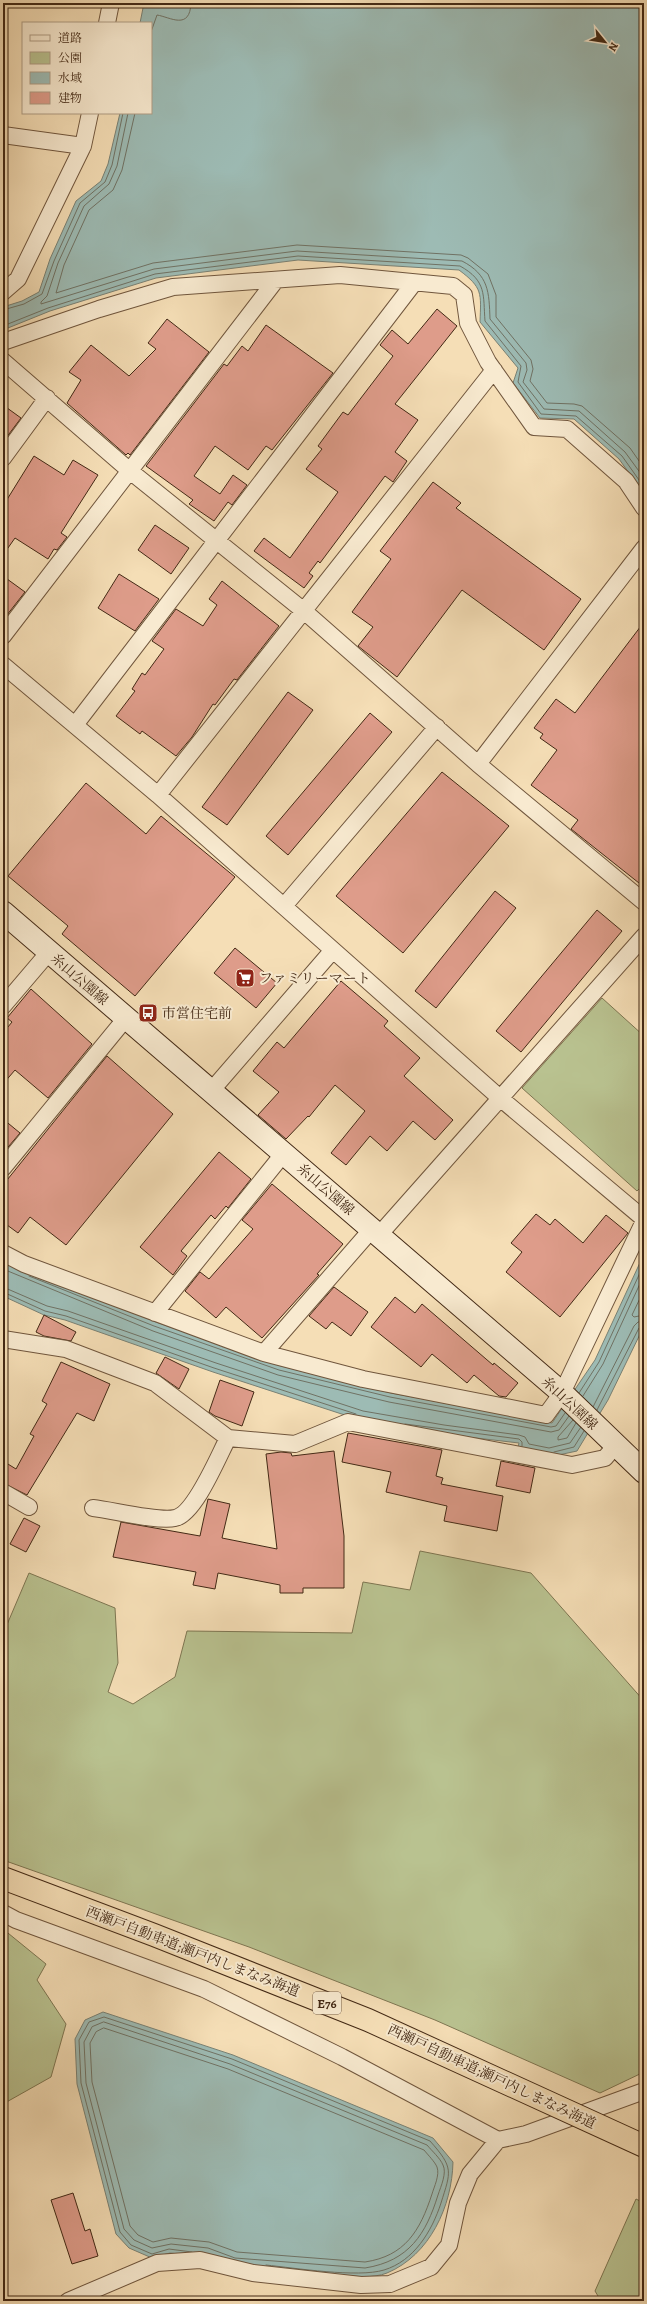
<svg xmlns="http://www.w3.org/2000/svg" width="647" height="2304" viewBox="0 0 647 2304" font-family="Alegreya,'Noto Serif JP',serif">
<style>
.green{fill:#b9c290;stroke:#7e7652}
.water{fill:#9dbbb4;stroke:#798174}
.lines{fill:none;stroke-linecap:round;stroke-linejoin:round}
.shore{stroke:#707264;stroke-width:1}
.building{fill:#de9c8a;stroke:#432915}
.minor-casing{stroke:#70563d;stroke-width:18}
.secondary-casing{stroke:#432915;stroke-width:24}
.minor{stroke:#f8ead0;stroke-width:16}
.secondary{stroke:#f8ead0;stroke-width:22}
.motorway-bridge-casing{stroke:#432915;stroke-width:24;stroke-linecap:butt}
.motorway-bridge{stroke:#f5deb6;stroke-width:22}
.labels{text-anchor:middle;stroke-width:4;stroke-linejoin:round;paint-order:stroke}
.shield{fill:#f8ead0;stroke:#79634d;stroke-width:1}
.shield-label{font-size:13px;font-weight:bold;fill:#432915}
.poi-label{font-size:14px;fill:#432915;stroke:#f8ead0;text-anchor:start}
.street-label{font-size:14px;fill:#432915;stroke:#f8ead0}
</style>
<rect width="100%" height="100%" fill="#f5deb6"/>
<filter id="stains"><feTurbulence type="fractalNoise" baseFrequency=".005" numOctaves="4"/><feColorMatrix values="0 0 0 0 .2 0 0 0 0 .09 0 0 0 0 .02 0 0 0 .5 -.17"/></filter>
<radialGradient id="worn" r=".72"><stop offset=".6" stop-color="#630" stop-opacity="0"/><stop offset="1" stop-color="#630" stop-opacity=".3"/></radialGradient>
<path class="green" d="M602,998l42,38v148l-7,7 -115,-103z
M420,1551l111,22 113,128v371l-44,21 -165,-73 -186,-73 -246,-87v-226l26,-61 86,35 3,55 -10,29 25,12 42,-27 12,-46 165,2 11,-51 47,8z
M3,1929l43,35 -9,16 29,44 -15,53 -48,27z
M636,2199l8,4v98h-43l-6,-10z"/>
<path class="water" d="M144,3h20l11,3 1,-3h468v491l-25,-35 -45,-40 -34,-1 -27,-35 5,-15 -38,-46c1,-29 3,-34 -21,-52l-161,-10 -142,18 -106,33 -47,19v-23l19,-6 17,-9 11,-33 26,-58 25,-20 7,-17 12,-51h31v-90h-11z
M644,1254v72l-36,74 -31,51 -28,6 -32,-6 2,-8 -77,-9 -82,-14 -147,-48 -148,-52 -21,-5 -41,-19v-37l38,17 115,46 125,44 110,27 161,30 43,-63z
M103,2012l130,43 200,83 20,24c-1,44 -23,93 -66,111 -7,3 -15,3 -22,4l-132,-10 -27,-10 -36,-4 -18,5 -23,-10 -13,-14 -39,-150 -2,-45 10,-19z"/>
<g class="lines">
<path class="shore" d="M151,32l6,-17c13,2 33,16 34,-12
M128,113l-11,53 -8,18 -25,22 -26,57 -11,33 -6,6v2l113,-35 143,-18 165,10c27,14 27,31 28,58l36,44 1,7 -4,12 21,27 35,2 46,41 19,26
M135,113l-13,57 -9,20 -24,20 -25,55 -8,28 97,-30 144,-18 164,10 7,3 20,16 8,21v22l35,43 2,9 -3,12 17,22 27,1 8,2 48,42 14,20
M3,310l21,-6 18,-10 12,-33 26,-58 25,-21 7,-17 11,-52
M3,326l45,-18 107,-34 143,-18 162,10c27,15 23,29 25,55l36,45 -3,16 23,32 35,2 46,40 22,31
M3,1269l150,62 125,44 111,27 162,30 8,-2 10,-14
M29,1276l125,50 125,44 111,27 161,30 5,-1 9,-13
M3,1287l44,19 21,5 148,52 147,48 81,14 75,10 6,2 4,7 20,4 21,-5 11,-16
M644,1290l-12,25 2,2 10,-2
M3,1292l42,19 21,5 148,52 142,46
M579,1393l20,-31 45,-98
M583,1396l20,-32 41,-89
M593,1407l41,-81 4,-4 6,-1
M597,1410l42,-82 5,-2
M573,1420l-15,17v3l9,-2 9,-15
M405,1424l114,15 3,3v4
M554,1452l20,-5 10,-16
M104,2022l126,42 197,81c5,6 13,13 16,20 4,8 -2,21 -5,30 -12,39 -29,66 -73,73l-130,-10 -27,-10 -37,-4 -19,4 -18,-8 -10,-11 -38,-146 -2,-41 8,-15z
M104,2028l124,41 196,81c4,5 11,12 13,17 3,8 -3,20 -5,27 -12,37 -27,62 -67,68l-128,-10 -28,-10 -38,-4 -18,4 -15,-7 -8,-9 -38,-144 -2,-39 6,-11z
M192,2252l-23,-3 -17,5 -21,-9 -11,-13 -39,-149 -2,-43 10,-18 15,-5 128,42 198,82c24,27 21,30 11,62 -9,28 -27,58 -57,67 -26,8 -89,-2 -118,-5"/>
</g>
<path class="building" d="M437,309l20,17 -62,78 23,16 -23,32 12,9 -14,21 -8,-6 -65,87 -2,-2 -9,12 4,3 -9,12 -50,-37 10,-13 26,20 48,-66 -32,-23 16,-20 -4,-3 25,-34 5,3 45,-59 -13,-11 12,-15 16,14z
M167,319l42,33 -79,103 -2,-2 -2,2 -59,-52 14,-23 -12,-8 22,-27 38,31 27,-27 -8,-6z
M266,325l67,48 -61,77 -6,-4 -18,24 -33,-24 -21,30 26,18 13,-19 14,10 -15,20 -4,-3 -14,19 -25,-17 4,-4 -47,-34 78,-102 3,2 15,-20 6,5z
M3,405l18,13 -18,24z
M34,456l30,19 9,-15 25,15 -37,58 6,4 -10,13 -3,-1 -6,10 -33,-21 -12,17v-49z
M433,482l28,21 -5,5 125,91 -37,51 -82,-60 -65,87 -39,-31 15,-19 -21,-15 39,-53 -11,-8z
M155,525l34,23 -18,26 -33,-24z
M119,574l40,25 -24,32 -37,-23z
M3,576l22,16 -22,28z
M222,581l57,45 -42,54 -3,-1 -19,26 -2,-1 -21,33 -16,19 -34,-25 -2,3 -24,-18 19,-25 -3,-2 10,-16 3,2 19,-26 -12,-8 24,-32 27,17 14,-21 -8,-6z
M644,622v265l-73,-58 7,-9 -47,-35 26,-35 -17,-12 3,-4 -9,-6 22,-29 19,14z
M288,692l25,18 -86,115 -25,-18z
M370,713l22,19 -104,123 -22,-19z
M442,772l67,54 -106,127 -67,-57z
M86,783l60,51 15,-18 74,61 -100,119 -73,-62 6,-8 -60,-50z
M495,891l21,17 -80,100 -21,-17z
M597,910l25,21 -101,121 -25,-21z
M235,948l42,35 -21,25 -42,-35z
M341,981l47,40 -4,5 36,32 -16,18 49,44 -18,20 -22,-19 -26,30 -17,-15 -24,29 -15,-12 34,-42 -30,-26 -26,32 -1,-1 -22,23 -28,-24 21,-23 -26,-21 24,-29 7,6z
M31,989l61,55 -44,54 -33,-28 -12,14v-51l9,-11 -5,-4z
M107,1056l66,58 -107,131 -36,-28 -12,16 -15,-11v-37z
M3,1119l17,14 -17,20z
M219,1152l32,27 -23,29 -2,-2 -11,13 -4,-4 -30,36 6,5 -14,19 -33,-28z
M272,1184l71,60 -26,30 2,1 -57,63 -36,-31 -10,11 -31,-27 15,-19 9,7 44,-50 -11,-9z
M536,1214l14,11 5,-6 28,24 23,-28 22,18 -68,84 -54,-45 16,-20 -11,-9z
M334,1287l34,25 -17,24 -19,-14 -6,7 -17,-13z
M395,1297l20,16 7,-9 71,61 1,-2 24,20 -12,14 -7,-1 -25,-21 -7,8 -35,-29 -11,13 -50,-40z
M44,1315l32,17 -5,9 -27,-5 -8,-4z
M165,1357l24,12 -10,20 -23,-16z
M61,1362l49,22 -16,37 -17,-8 -50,82 -24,-12v-22l13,8 18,-33 -4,-2 17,-30 -5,-3z
M220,1380l34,12 -12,34 -27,-10 -6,-4z
M348,1433l94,17 -6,26 7,2 -2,6 62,12 -6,35 -53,-10 3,-15 -61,-14 5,-20 -49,-10z
M334,1451l10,85v52h-41v5h-23v-8l-62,-12 -3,16 -22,-4 3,-13 -83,-15 8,-35 79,14 8,-37 22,5 -8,34 55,11 -11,-95 15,-2 10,1 1,3z
M501,1461l34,7 -5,25 -34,-7z
M24,1518l16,8 -14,26 -16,-8z
M73,2193l12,38 5,-2 8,27 -26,8 -21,-64z"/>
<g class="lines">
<g class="minor-casing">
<path id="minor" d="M107,23l4,-20
M3,135l80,11
M3,292l15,-13 65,-133 7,-33
M3,342l96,-33 74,-22 167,-12 113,11 11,9 4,28 20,39 46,65 33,2 59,52 18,27
M3,361l127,110 174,140 174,153 166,138
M3,458l44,-60
M3,636l273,-356
M3,665l155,130 342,303 144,121
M75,725l339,-442
M478,764l166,-216
M158,795l336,-425
M284,906l153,-179
M3,1006l46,-54
M211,1091l122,-141
M3,1168l123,-150
M379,1235l265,-299
M3,1253l21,11 240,89 99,26 183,36 16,-22 82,-172
M155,1313l129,-160
M3,1339l63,10 89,34 73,55 67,6 53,-22 224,43 33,-7 10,-12
M264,1353l108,-124
M3,1492l26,15
M93,1508c19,2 65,14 82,10 20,-4 43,-61 53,-80
M3,1913l13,7 188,69 138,68 156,83
M68,2301l89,-38 43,-3 53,13 108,12 29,-1 41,-17 18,-22 9,-42 12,-29 28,-34 28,-6 118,-43"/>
</g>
<g class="secondary-casing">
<path id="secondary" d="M3,912l559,481 82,79"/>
</g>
<use href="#minor" class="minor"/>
<use href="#secondary" class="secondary"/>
<g class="motorway-bridge-casing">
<path id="motorway-bridge" d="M3,1878l151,57 214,85 276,126"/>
</g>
<use href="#motorway-bridge" class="motorway-bridge"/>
</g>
<defs>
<g id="supermarket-square" transform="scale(1)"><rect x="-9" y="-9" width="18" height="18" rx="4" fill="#8f2418" stroke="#f8ead0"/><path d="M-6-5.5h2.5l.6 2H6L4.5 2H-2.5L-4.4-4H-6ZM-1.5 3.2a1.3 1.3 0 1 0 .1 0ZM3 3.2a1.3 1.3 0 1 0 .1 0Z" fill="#fff"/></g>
<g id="bus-square" transform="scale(1)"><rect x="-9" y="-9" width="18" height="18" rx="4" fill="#8f2418" stroke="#f8ead0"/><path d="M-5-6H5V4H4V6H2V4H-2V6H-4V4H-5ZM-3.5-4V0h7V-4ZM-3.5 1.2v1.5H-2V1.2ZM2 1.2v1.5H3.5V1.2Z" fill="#fff"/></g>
</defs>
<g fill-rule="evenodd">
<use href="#supermarket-square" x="245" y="978"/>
<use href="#bus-square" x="148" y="1013"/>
</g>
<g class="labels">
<rect class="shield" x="313" y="1992" width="28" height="22" rx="3"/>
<g class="shield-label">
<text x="327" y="2008">E76</text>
</g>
<g class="poi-label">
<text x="259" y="983">ファミリーマート</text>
<text x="162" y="1018">市営住宅前</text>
</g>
<g class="street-label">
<text transform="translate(80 979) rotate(41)" y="5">糸山公園線</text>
<text transform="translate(326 1189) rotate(41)" y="5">糸山公園線</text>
<text transform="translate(570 1403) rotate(43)" y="5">糸山公園線</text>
<text transform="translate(193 1951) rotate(21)" y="5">西瀬戸自動車道;瀬戸内しまなみ海道</text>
<text transform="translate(492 2076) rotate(25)" y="5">西瀬戸自動車道;瀬戸内しまなみ海道</text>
</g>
</g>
<rect width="647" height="2304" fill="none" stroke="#f5deb6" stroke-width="16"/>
<rect x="4" y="4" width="639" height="2296" fill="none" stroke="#432915" stroke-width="2"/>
<rect x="8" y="8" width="631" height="2288" fill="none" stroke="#432915"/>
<rect x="22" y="22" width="130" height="92" fill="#f8ead0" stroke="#b09d85"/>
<rect x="30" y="35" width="20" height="6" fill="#f8ead0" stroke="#b09d85"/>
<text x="58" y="42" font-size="12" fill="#432915">道路</text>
<rect x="30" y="52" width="20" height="12" fill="#b9c290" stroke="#b09d85"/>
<text x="58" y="62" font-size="12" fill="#432915">公園</text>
<rect x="30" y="72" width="20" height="12" fill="#9dbbb4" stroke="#b09d85"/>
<text x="58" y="82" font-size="12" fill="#432915">水域</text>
<rect x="30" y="92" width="20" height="12" fill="#de9c8a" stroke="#b09d85"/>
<text x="58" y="102" font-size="12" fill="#432915">建物</text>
<g transform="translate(605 42) rotate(120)" stroke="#f8ead0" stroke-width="3" paint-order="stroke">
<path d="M0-3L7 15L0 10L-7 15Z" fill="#432915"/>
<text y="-6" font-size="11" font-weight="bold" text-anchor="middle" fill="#432915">N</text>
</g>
<rect width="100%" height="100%" filter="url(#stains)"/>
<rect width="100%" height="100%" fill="url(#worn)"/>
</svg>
